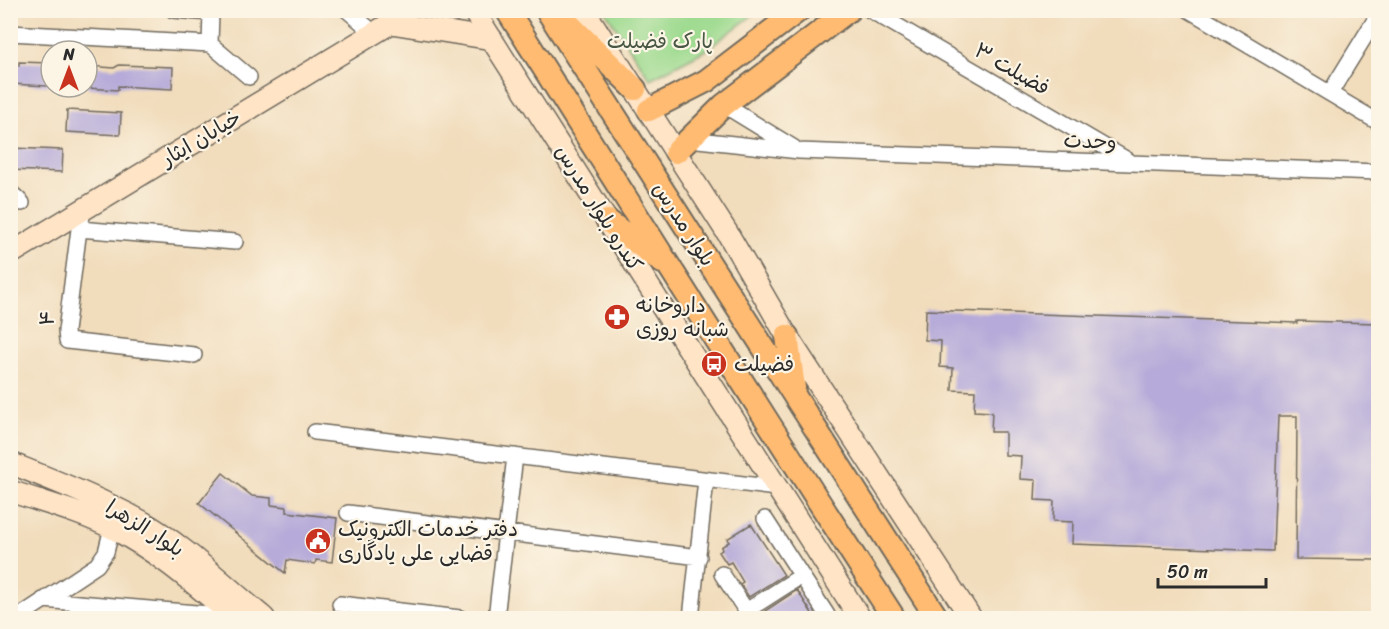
<svg xmlns="http://www.w3.org/2000/svg" width="1389" height="629" viewBox="0 0 1389 629" font-family="Sriracha,'Playpen Sans Arabic',sans-serif">
<style>
.park{fill:#9dda8f;stroke:#64825d;stroke-width:1.5}
.building{fill:#b5aad9}
.lines{fill:none;stroke-linecap:round;stroke-linejoin:round}
.street-casing{stroke:#70695d;stroke-width:18}
.secondary-casing{stroke:#70695d;stroke-width:24}
.primary-casing{stroke:#70695d;stroke-width:26}
.street{stroke:#fff;stroke-width:15}
.secondary{stroke:#ffe4c6;stroke-width:21}
.primary{stroke:#ffbb71;stroke-width:22}
.labels{text-anchor:middle;stroke-width:4.5;stroke-linejoin:round;paint-order:stroke}
.park-label{font-size:21px;fill:#485744;stroke:#fcf5e5}
.street-label{font-size:21px;fill:#2b2b2b;stroke:#fcf5e5}
.poi-label{font-size:21px;fill:#2b2b2b;stroke:#fcf5e5;text-anchor:start}
</style>
<rect width="100%" height="100%" fill="#fcf5e5"/>
<filter id="ink" filterUnits="userSpaceOnUse"><feTurbulence type="fractalNoise" baseFrequency=".0167" numOctaves="2"/><feDisplacementMap in="SourceGraphic" scale="12" xChannelSelector="R" yChannelSelector="G"/><feConvolveMatrix kernelMatrix="1 2 1 2 8 2 1 2 1" color-interpolation-filters="sRGB"/></filter>
<filter id="wash" filterUnits="userSpaceOnUse"><feTurbulence type="fractalNoise" baseFrequency=".008" numOctaves="4" result="noise"/><feDisplacementMap in="SourceGraphic" scale="24" xChannelSelector="R" yChannelSelector="G"/><feGaussianBlur stdDeviation="1.35" result="paint"/><feColorMatrix in="noise" values="0 0 0 0 0 0 0 0 0 0 0 0 0 0 0 0 0 1.4 0 .05"/><feComposite in="paint" operator="in"/></filter>
<g filter="url(#wash)">
<rect width="100%" height="100%" fill="#f1dcbb"/>
<path class="park" d="M605,11h153l-52,39 -56,29z"/>
<g id="blocks">
<path class="building" d="M19,62l30,1 -1,23 -38,-2v-19l9,1z
M119,65l54,2 -1,22 -54,-3v4l-31,-2v-19h2v-3l25,2z
M67,110l54,3 -1,22 -54,-3z
M10,148l53,2 -1,22 -52,-2z
M926,310l371,13v-2l81,2v237l-82,-1 1,-143h-19l-5,135 -201,-7 1,-22 -20,-1 1,-20 -19,-1 1,-20 -16,-1 1,-23 -16,-1v-23h-14l1,-20 -18,-1 1,-20 -23,-1 1,-22 -13,-1 1,-26 -16,-1z
M223,473l29,23 19,2v7l16,2v5l50,6 -5,44 -16,-2 -1,4 -28,-4 -2,13 -86,-70z
M751,524l33,51 -35,22 -9,-13 3,-2 -12,-20 -4,2 -8,-12 3,-2 -1,-3 8,-5 -2,-3z
M797,590l18,28h-46l-4,-7z"/>
</g>
</g>
<g filter="url(#ink)">
<use href="#blocks" fill-opacity="0" stroke="#70695d" stroke-width="1.5"/>
<g class="lines">
<g class="street-casing">
<path id="street" d="M347,10l27,23
M870,10l259,151
M1189,10l189,112
M10,33l200,11 1,-31 -38,-3
M210,44l39,33
M1330,93l48,-78
M724,105l70,43
M689,139l110,12 579,21
M10,192l12,11
M84,208l-5,21 -13,102 1,10 127,14
M79,229l156,13
M315,432l462,56
M348,513l351,44
M765,519l62,96
M722,574l29,44
M43,600l189,16
M340,604l120,14
M746,611l55,-35
M17,618l80,-53 9,-13 6,-24
M496,618l19,-162
M691,618l15,-138"/>
</g>
<g class="secondary-casing">
<path id="secondary" d="M473,10l387,608
M584,10l144,224 59,102 184,282
M391,23l101,16
M10,254l381,-231 15,-13
M10,463c45,18 89,35 131,58 43,24 85,66 123,97
M10,491c35,12 71,21 104,38 45,23 83,57 121,89"/>
</g>
<g class="primary-casing">
<path id="primary" d="M507,10c129,203 256,407 387,608
M547,10l390,608
M563,18l72,71
M649,110l57,-29 93,-71
M676,152l48,-47 125,-95
M608,221l54,41
M787,336l7,52"/>
</g>
<use href="#street" class="street"/>
<use href="#secondary" class="secondary"/>
<use href="#primary" class="primary"/>
</g>
</g>
<defs>
<g id="pharmacy-disc" transform="scale(1.35)"><circle r="9.5" fill="#c8321e" stroke="#fcf5e5"/><path d="M-2-6h4v4h4v4h-4v4h-4v-4h-4v-4h4Z" fill="#fff"/></g>
<g id="bus-disc" transform="scale(1.35)"><circle r="9.5" fill="#c8321e" stroke="#fcf5e5"/><path d="M-5-6H5V4H4V6H2V4H-2V6H-4V4H-5ZM-3.5-4V0h7V-4ZM-3.5 1.2v1.5H-2V1.2ZM2 1.2v1.5H3.5V1.2Z" fill="#fff"/></g>
<g id="civic-disc" transform="scale(1.35)"><circle r="9.5" fill="#c8321e" stroke="#fcf5e5"/><path d="M-.6-6.5H3V-4.5H.6V-3L4-1V1h2V6H-6V1h2V-1L-.6-3ZM-1.2 2.5V6h2.4V2.5Z" fill="#fff"/></g>
</defs>
<g fill-rule="evenodd">
<use href="#pharmacy-disc" x="617" y="317"/>
<use href="#bus-disc" x="714" y="364"/>
<use href="#civic-disc" x="318" y="541"/>
</g>
<g class="labels">
<g class="park-label">
<text x="660" y="48">پارک فضیلت</text>
</g>
<g class="street-label">
<text transform="translate(1012 69) rotate(30)" y="7">فضیلت ۳</text>
<text transform="translate(201 138) rotate(-31)" y="7">خیابان ایثار</text>
<text transform="translate(1090 141) rotate(2)" y="7">وحدت</text>
<text transform="translate(599 208) rotate(58)" y="7">کندرو بلوار مدرس</text>
<text transform="translate(684 224) rotate(57)" y="7">بلوار مدرس</text>
<text transform="translate(47 318) rotate(-85)" y="7">۴</text>
<text transform="translate(145 528) rotate(32)" y="7">بلوار الزهرا</text>
</g>
<g class="poi-label">
<text x="636" y="312">داروخانه<tspan x="636" dy="24">شبانه روزی</tspan></text>
<text x="734" y="371">فضیلت</text>
<text x="338" y="536">دفتر خدمات الکترونیک<tspan x="338" dy="24">قضایی علی یادگاری</tspan></text>
</g>
</g>
<rect width="1389" height="629" fill="none" stroke="#fcf5e5" stroke-width="36"/>
<g transform="translate(69 69)"><circle r="28" fill="#fcf5e5" stroke="#a8a49b" stroke-width="1.5"/>
<path d="M0-4.5L10 22L0 15L-10 22Z" fill="#c8321e"/>
<text y="-9" font-size="16" font-weight="bold" text-anchor="middle" fill="#2b2b2b">N</text>
</g>
<path d="M1158 578v9h108v-9" fill="none" stroke="#2b2b2b" stroke-width="3"/>
<text x="1167" y="578" font-size="18" fill="#2b2b2b" stroke="#fcf5e5" stroke-width="4.5" paint-order="stroke">50 m</text>
</svg>
